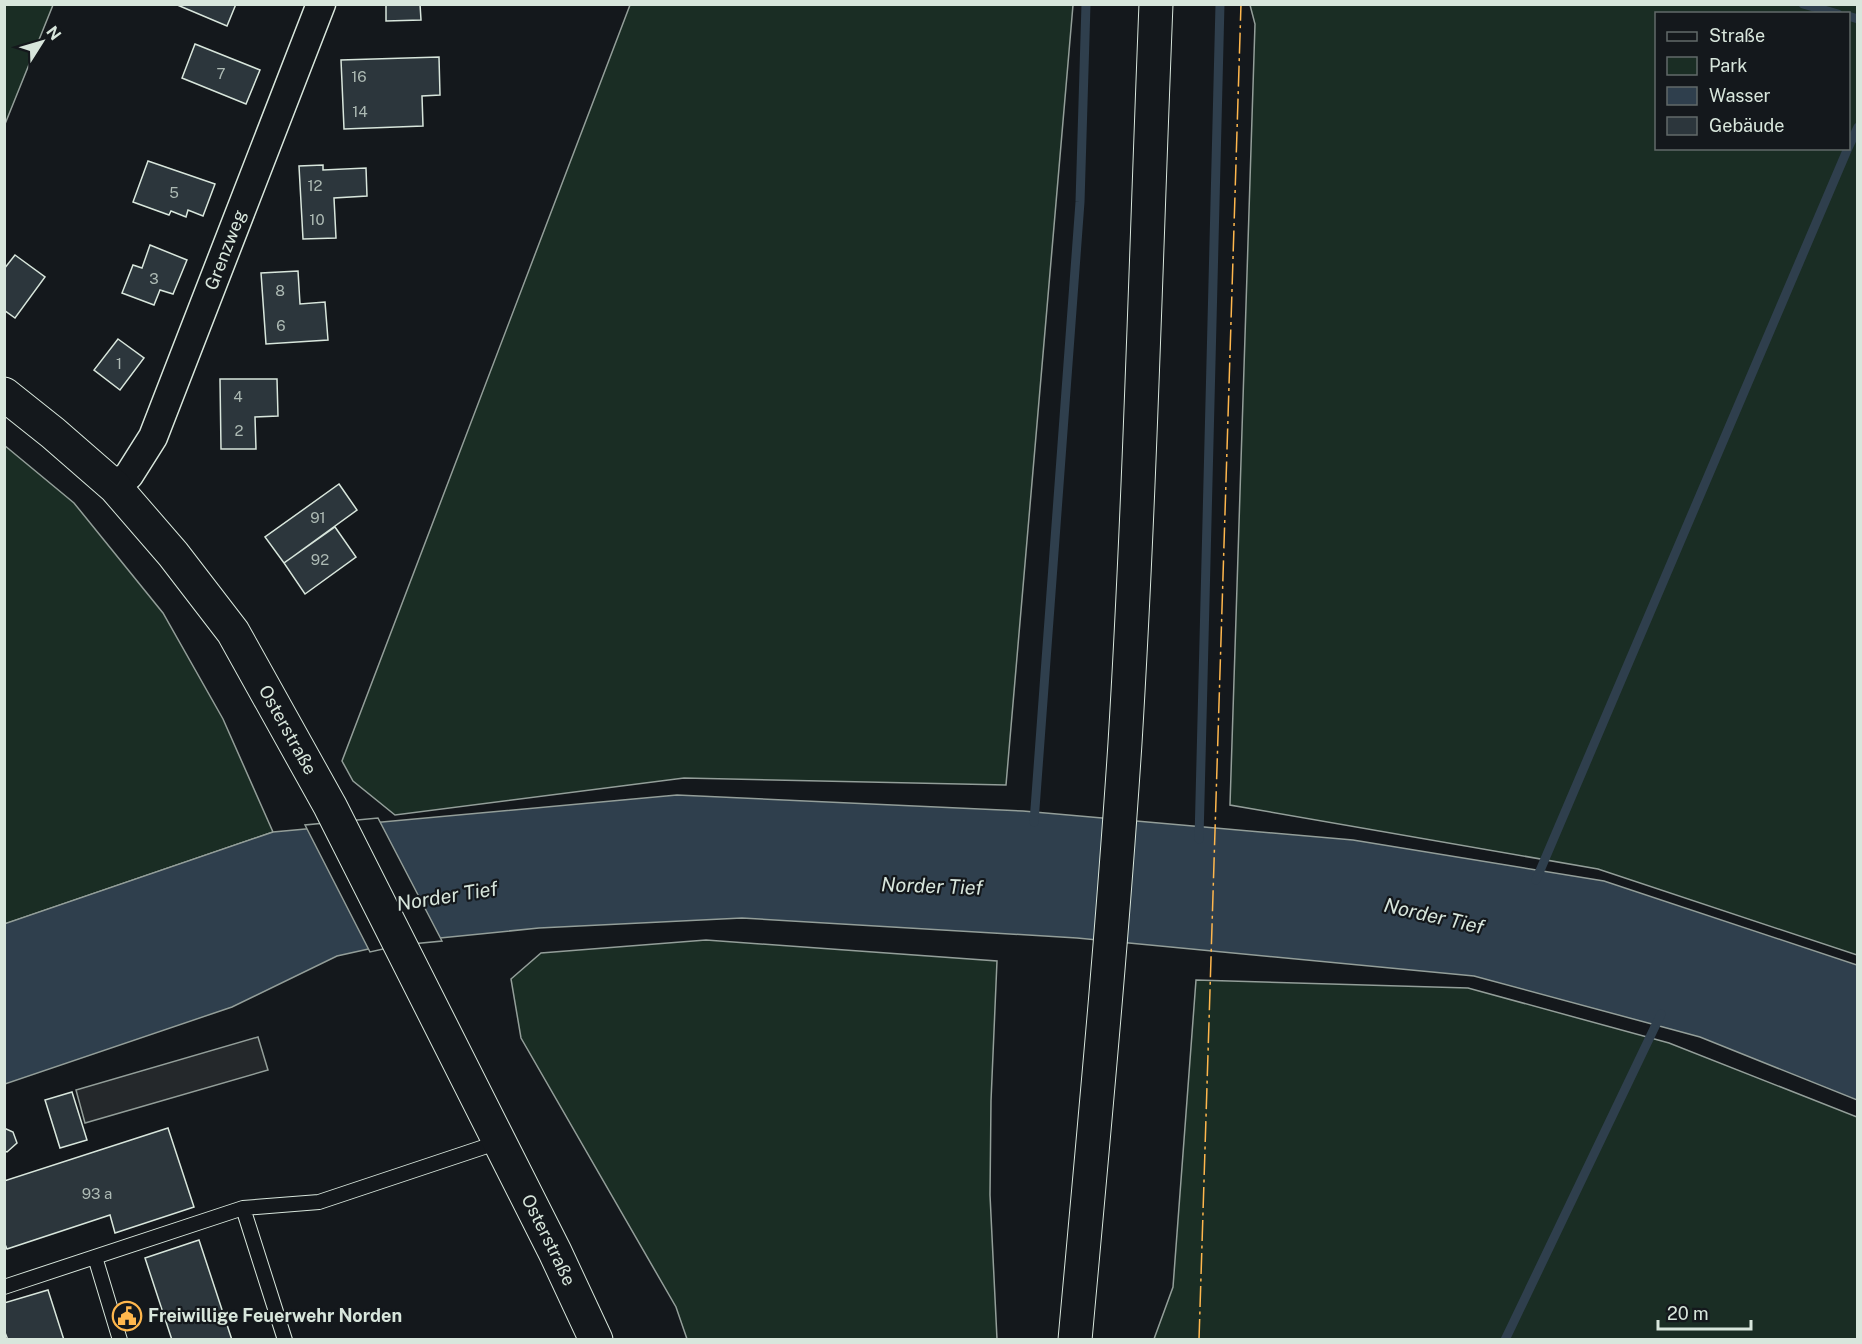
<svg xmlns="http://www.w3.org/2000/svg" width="1862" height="1344" viewBox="0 0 1862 1344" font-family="'Public Sans',sans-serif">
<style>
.green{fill:#1a2d24;stroke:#939e99;stroke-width:1.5;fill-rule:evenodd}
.parking{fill:#24282b;stroke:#939e99;stroke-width:1.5}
.water{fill:#2f3f4d;stroke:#939e99;stroke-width:1.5}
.pier{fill:#14181c;stroke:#939e99;stroke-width:1.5}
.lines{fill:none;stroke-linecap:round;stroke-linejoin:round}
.stream{stroke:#2f3f4d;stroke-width:9}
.building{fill:#2c363c;stroke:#d8e6dc;stroke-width:1.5}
.service-casing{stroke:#d8e6dc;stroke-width:16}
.minor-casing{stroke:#d8e6dc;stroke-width:31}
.tertiary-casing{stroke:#d8e6dc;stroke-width:35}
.primary-casing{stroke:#d8e6dc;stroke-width:35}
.service{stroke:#14181c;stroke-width:14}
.minor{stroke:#14181c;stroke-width:28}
.tertiary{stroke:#14181c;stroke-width:33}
.primary{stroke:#14181c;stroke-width:33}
.power{stroke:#ffb74d;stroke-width:1.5;stroke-dasharray:21 4.5 3 4.5;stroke-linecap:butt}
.labels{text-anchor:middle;stroke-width:4.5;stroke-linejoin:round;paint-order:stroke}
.number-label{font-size:15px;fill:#adbab4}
.street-label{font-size:18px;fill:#d8e6dc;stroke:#14181c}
.poi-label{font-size:18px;font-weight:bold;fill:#d8e6dc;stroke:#14181c;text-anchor:start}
.water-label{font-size:20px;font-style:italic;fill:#d8e6dc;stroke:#14181c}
</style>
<rect width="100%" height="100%" fill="#14181c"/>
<path class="green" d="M4,5h49l-48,119h-1z
M630,5h443l-67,780 -322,-7 -289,37 -42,-34 -11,-20z
M1250,5h607v950l-259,-86 -368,-64 25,-781zM1656,14h192v134h-192z
M4,445l70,58 89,110 60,106 50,113 -268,92z
M706,940l291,21 -6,140 -1,94 7,144h-310l-11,-32 -155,-269 -10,-59 30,-26z
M1196,980l272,8 201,55 188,74v222h-703l19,-52z"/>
<path class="parking" d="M258,1037l10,33 -183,53 -9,-33z"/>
<path class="water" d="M677,795l346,16 330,29 251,41 253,84v135l-157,-63 -226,-61 -397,-38 -335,-20 -203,10 -139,14 -63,14 -105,51 -227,77 -1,-160 269,-92z"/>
<path class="pier" d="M378,818l64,123 -41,4 -31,7 -65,-127z"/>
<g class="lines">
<path class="stream" d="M1803,4l35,10
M1848,16l10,3
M1848,148l10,-21
M1034,822l46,-620 6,-198
M1199,839l21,-835
M1536,880l312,-732
M1505,1340l156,-326"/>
</g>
<path class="building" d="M175,4h61l-9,22z
M386,4h34l1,16 -35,1z
M195,44l65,26 -14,34 -64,-26z
M439,57l1,38 -18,1 1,30 -79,3 -3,-69z
M148,161l67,23 -12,32 -15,-6 -2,7 -15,-6 -2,4 -36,-13z
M323,165v5l43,-2 1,28 -33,2 2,40 -33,1 -4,-73z
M150,245l37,15 -14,34 -13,-4 -6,15 -32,-12 11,-28 9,3z
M15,255l30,22 -30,41 -11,-8v-41z
M298,271l2,33 25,-2 3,38 -62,4 -5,-71z
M118,339l26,19 -24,32 -26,-20z
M220,379h57l1,37 -23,1 1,32h-35z
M339,484l18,26 -73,53 -19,-26z
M335,527l21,30 -51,37 -21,-31z
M72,1092l15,48 -27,8 -15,-48z
M4,1128l9,4 4,11 -10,9 -3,-1z
M168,1128l26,79 -79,26 -5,-18 -103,34 -3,-7v-61z
M199,1240l33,100h-60l-27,-82z
M48,1290l16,50h-56l-4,-10v-27z"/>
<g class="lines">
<g class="service-casing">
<path id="service" d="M243,1208l42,132
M95,1257l25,83
M4,1287l239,-79 76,-6 180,-60"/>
</g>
<g class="minor-casing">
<g id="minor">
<path id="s1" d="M115,487l14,-12 24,-38 168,-433"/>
</g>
</g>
<g class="tertiary-casing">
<g id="tertiary">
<path id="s2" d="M4,394l49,39 62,54 58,67 60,78 97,174 225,446 41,88"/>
</g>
</g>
<g class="primary-casing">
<path id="primary" d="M1075,1340c18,-199 37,-398 50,-597 15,-246 21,-492 31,-739"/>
</g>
<use href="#service" class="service"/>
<use href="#minor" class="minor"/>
<use href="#tertiary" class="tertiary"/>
<use href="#primary" class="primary"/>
<path class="power" d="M1199,1340l42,-1336"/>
</g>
<defs>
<g id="civic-ring" transform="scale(1.5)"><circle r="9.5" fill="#14181c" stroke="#ffb74d" stroke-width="1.5"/><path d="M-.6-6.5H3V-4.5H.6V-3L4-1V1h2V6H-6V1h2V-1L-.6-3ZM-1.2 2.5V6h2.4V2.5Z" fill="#ffb74d"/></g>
</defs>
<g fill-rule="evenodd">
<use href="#civic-ring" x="127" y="1316"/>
</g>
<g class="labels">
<g class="number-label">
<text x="221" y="79">7</text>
<text x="359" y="82">16</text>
<text x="360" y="117">14</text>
<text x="315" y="191">12</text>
<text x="174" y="198">5</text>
<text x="317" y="225">10</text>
<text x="154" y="284">3</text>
<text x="280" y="296">8</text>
<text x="281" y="331">6</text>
<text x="119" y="369">1</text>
<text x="238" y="402">4</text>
<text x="239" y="436">2</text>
<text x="318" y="523">91</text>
<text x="320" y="565">92</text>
<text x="97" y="1199">93 a</text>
</g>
<g class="street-label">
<text dy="6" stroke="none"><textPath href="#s1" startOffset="264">Grenzweg</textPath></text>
<text dy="6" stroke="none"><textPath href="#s2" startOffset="444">Osterstraße</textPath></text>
<text dy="6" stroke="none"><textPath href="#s2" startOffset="1017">Osterstraße</textPath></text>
</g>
<g class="poi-label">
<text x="148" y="1322">Freiwillige Feuerwehr Norden</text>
</g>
<g class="water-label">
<text transform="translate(932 886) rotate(2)" y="7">Norder Tief</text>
<text transform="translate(447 896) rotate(-9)" y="7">Norder Tief</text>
<text transform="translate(1434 916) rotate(13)" y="7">Norder Tief</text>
</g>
</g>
<rect width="1862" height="1344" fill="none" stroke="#d8e6dc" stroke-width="12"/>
<rect x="1655" y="12" width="195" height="138" fill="#14181c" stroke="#626a69" stroke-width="1.5"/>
<rect x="1667" y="32" width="30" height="9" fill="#14181c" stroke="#626a69" stroke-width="1.5"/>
<text x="1709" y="42" font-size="18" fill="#d8e6dc">Straße</text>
<rect x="1667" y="57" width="30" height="18" fill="#1a2d24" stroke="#626a69" stroke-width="1.5"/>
<text x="1709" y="72" font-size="18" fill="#d8e6dc">Park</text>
<rect x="1667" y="87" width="30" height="18" fill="#2f3f4d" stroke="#626a69" stroke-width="1.5"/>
<text x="1709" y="102" font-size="18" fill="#d8e6dc">Wasser</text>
<rect x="1667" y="117" width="30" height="18" fill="#2c363c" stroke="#626a69" stroke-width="1.5"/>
<text x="1709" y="132" font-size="18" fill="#d8e6dc">Gebäude</text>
<g transform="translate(42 42) rotate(53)" stroke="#14181c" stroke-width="4.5" paint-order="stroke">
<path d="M0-4.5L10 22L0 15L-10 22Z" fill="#d8e6dc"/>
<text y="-9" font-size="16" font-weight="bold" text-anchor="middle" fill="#d8e6dc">N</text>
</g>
<path d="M1658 1320v9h93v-9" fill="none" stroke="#d8e6dc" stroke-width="3"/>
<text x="1667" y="1320" font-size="18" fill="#d8e6dc" stroke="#14181c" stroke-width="4.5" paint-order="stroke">20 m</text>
</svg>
